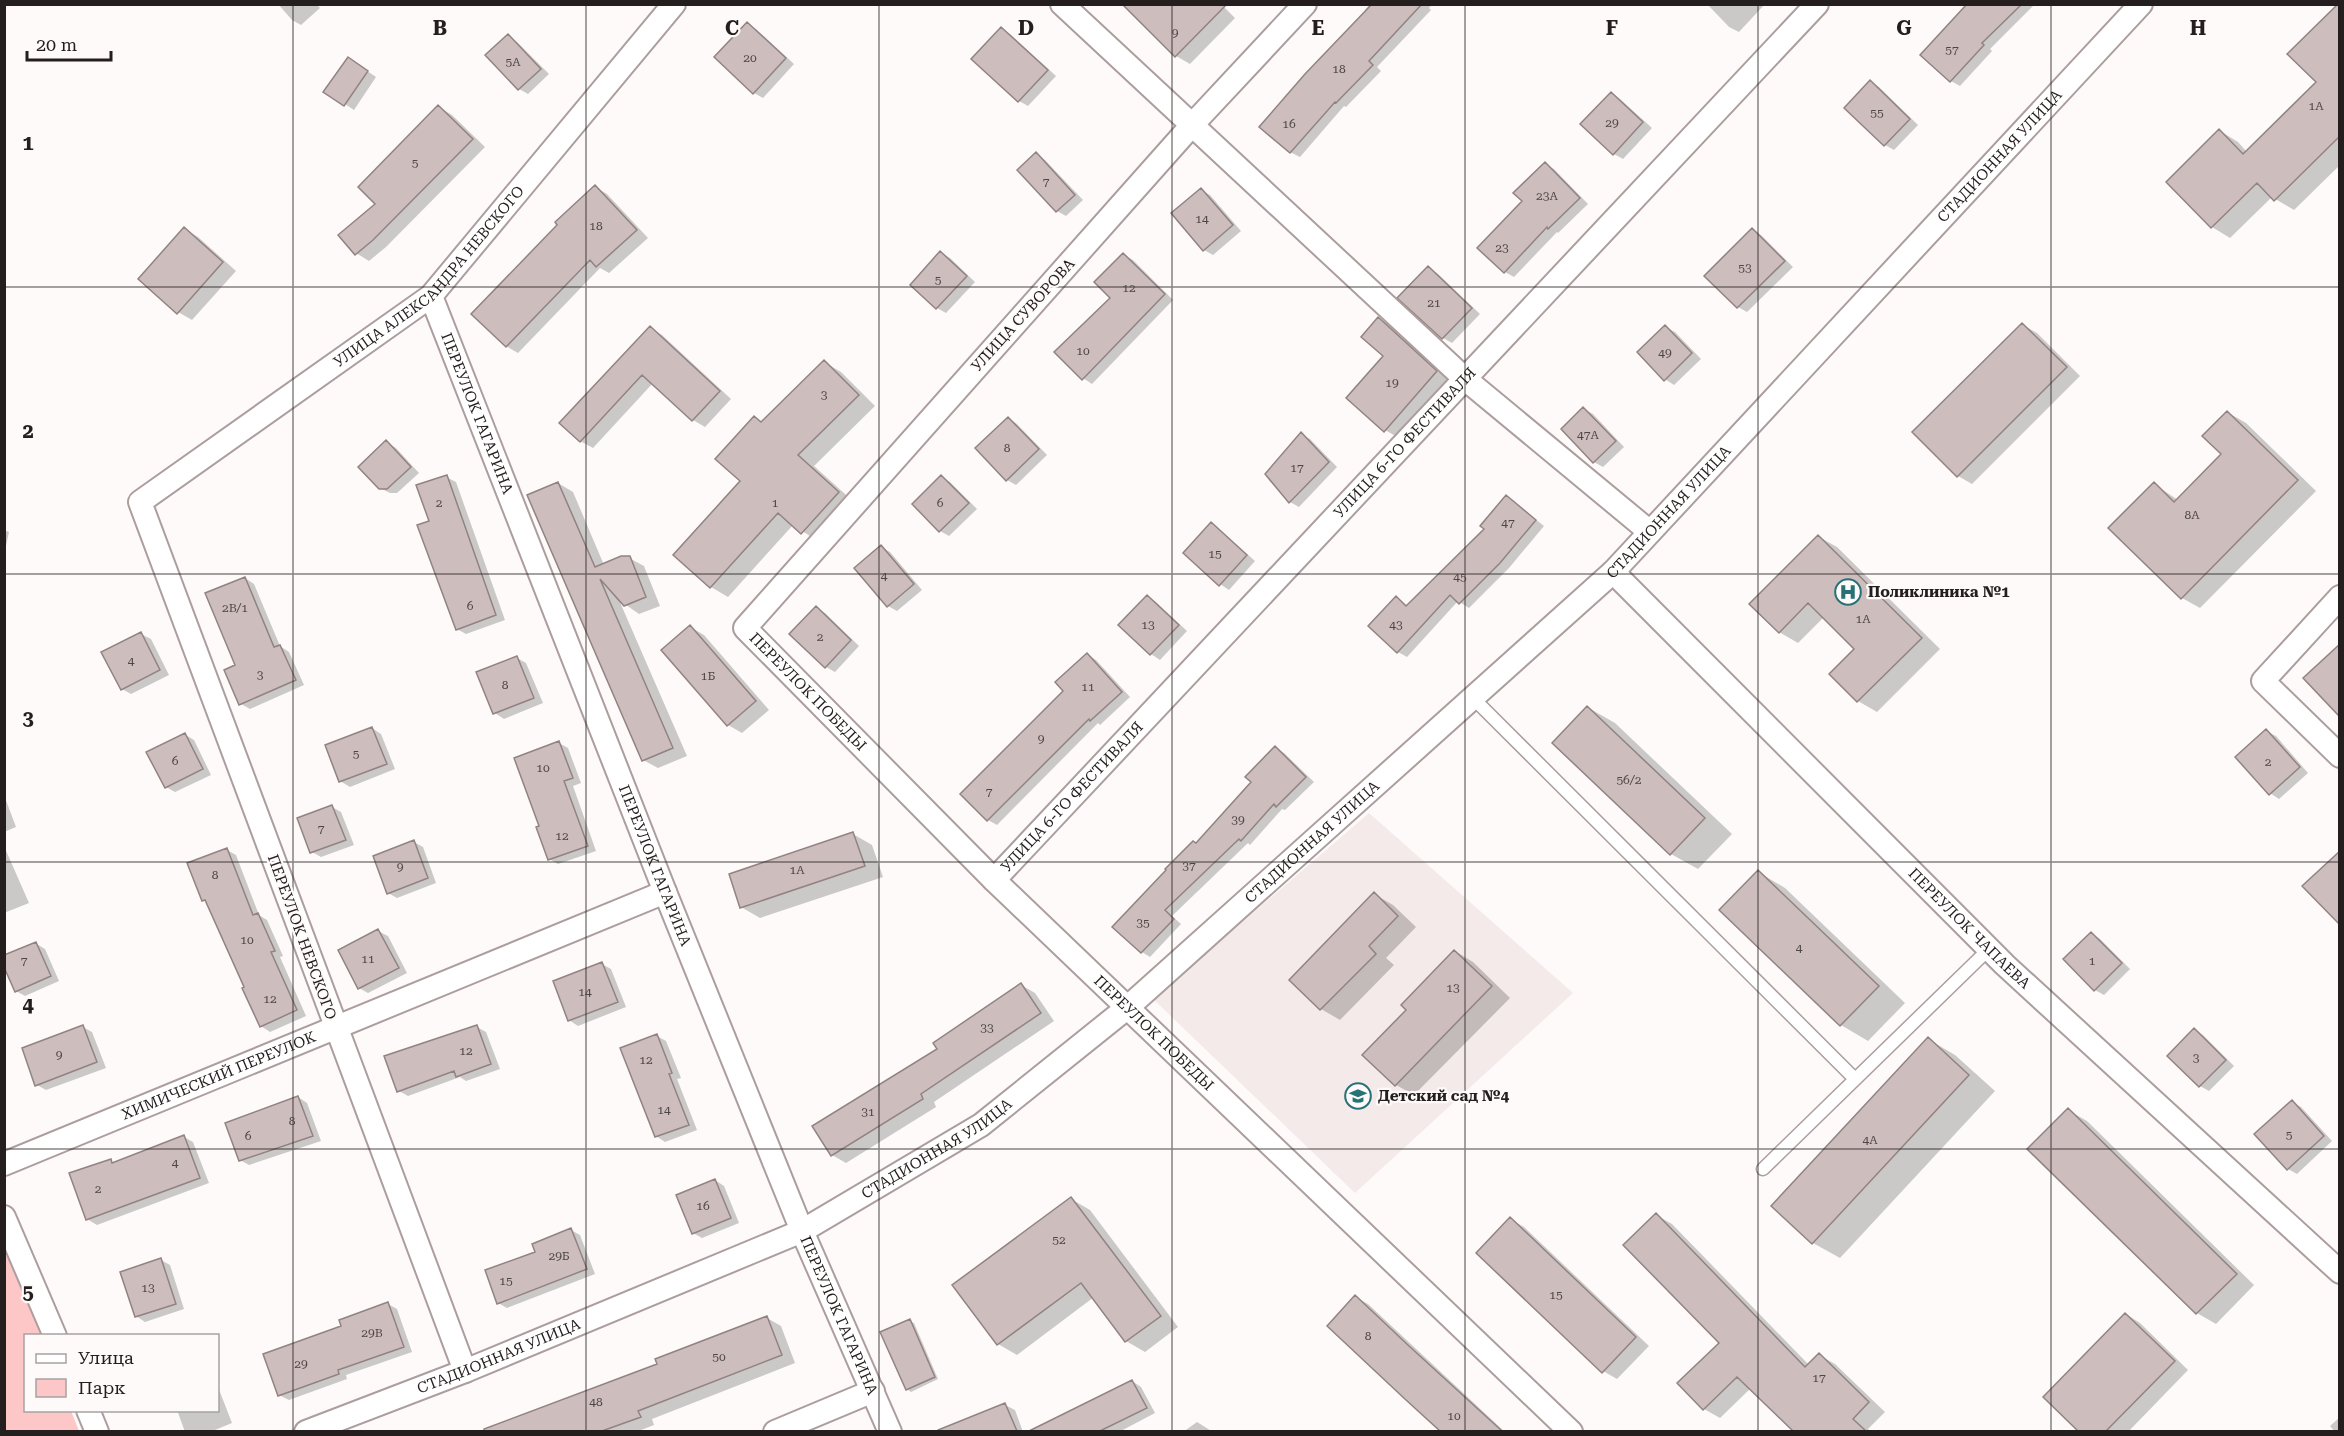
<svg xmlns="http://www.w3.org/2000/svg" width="2344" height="1436" viewBox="0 0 2344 1436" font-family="'Roboto Serif',serif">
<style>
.built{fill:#f3eae9}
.park{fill:#fcc7c6}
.shadow{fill:#0003}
.building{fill:#cdbebd;stroke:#918382;stroke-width:1.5}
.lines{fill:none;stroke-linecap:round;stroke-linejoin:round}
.service-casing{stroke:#ad9e9e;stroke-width:15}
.minor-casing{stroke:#ad9e9e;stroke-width:26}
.service{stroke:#fff;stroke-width:12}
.minor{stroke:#fff;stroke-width:22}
.grid{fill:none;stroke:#241e1e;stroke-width:1.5;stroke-opacity:0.55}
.labels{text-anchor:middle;stroke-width:4.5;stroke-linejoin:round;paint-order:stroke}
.number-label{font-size:12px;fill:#4e4646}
.street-label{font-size:15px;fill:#241e1e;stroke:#fefafa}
.poi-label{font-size:15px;font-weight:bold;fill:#241e1e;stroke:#fefafa;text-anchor:start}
.grid-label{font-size:20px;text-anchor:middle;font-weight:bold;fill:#241e1e;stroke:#fefafa;stroke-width:4.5;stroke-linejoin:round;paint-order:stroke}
</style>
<rect width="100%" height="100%" fill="#fefafa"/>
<path class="built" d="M1369,813l204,180 -218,200 -202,-194z"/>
<path class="park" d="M4,1246l37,89 -15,1v74l45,1 8,20h-74z"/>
<path class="shadow" d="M278,4h38l4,4 -19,17 -9,-5z
M1221,4l14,14 -45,46 -14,-8z
M1370,4h62l-3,4 2,2 -54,57 4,4 -35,36 -2,-1 -44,51 -10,-5 77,-140 -2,-2z
M1707,4h58l-26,28 -10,-5z
M1973,4h62l-45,45 2,2 -32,35 -9,-5z
M2340,5v160l-46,45 -22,-13 -42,41 -18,-11 8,-96 18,11 9,10 71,-70z
M747,24l9,5 38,35 -31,34 -9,-5z
M1001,29l9,5 46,42 -28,30 -9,-5z
M508,36l9,6 32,32 -21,20 -9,-5z
M357,64l19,13 -22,33 -9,-6z
M1870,82l9,5 39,38 -24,25 -9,-5z
M1611,93l9,6 32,29 -29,31 -9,-5z
M439,107l13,8 33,32 -99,100 -17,14 -13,-8z
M1036,154l9,6 38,40 -17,16 -9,-5z
M1545,164l9,5 34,35 -30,29 -1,-1 -43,45 -9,-5 -26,-25 45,-46z
M595,187l12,7 41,44 -39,35 -9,-5 -82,85 -12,-7 53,-121z
M1201,190l9,5 31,36 -28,24 -9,-5z
M184,229l14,8 38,34 -44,49 -14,-8z
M1752,230l9,5 32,32 -46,45 -9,-5 -32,-31z
M941,253l9,5 25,24 -29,31 -9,-5 -25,-24z
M1124,255l9,5 40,40 -81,84 -9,-6 29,-80z
M1428,268l9,5 43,41 -28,29 -9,-5z
M1379,319l14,8 57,53 -51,58 -14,-8v-74z
M2023,325l14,8 43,43 -108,108 -14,-8z
M1665,327l10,5 26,27 -27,26 -9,-6z
M650,328l12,7 69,64 -26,28 -12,-7 -40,-37 -60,65 -13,-7z
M824,362l17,10 34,34 -61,60 41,37 -36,39 -26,-17 -65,72 -17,-10 31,-106 12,-63 9,5z
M1584,409l9,5 31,33 -21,20 -9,-5z
M2227,412l19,11 70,68 -116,117 -18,-10 -28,-114 24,16 45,-46z
M1008,418l9,6 30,31 -31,30 -9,-5z
M1301,434l9,5 27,28 -38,40 -9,-5 -23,-28z
M386,442l10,6 23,25 -22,20h-7l-10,-5z
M446,477l10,5 49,138 -39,14 -9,-5 -26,-107z
M941,477l9,5 27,27 -28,27 -9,-5z
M558,483l15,9 31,73 25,-7 15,8 16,40 -21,8 -20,-14 68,156 -29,12 -15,-8z
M1507,497l37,29 -35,42 -40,40 -11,-7 -51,56 -9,-5 -2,-54 12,8 78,-78z
M1211,524l9,6 35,31 -26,29 -9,-6z
M4,530l5,2 -5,23z
M1819,537l18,10 103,102 -63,63 -19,-11 -27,-27 26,-25 -33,-32 -26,26 -19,-11z
M881,547l9,5 32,38 -25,21 -9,-5 -32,-38z
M245,578l9,6 26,62 9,6 15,33 -54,24 -9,-5 -4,-38z
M1147,596l9,6 31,29 -27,29 -9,-6z
M816,608l9,5 34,33 -24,26 -9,-5z
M690,627l14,8 65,75 -27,23 -14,-8z
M141,634l10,5 18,36 -38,19 -9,-5z
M1087,654l9,6 34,37 -30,28 -2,-2 -101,102 -9,-5 -26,-26 103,-103z
M517,658l9,5 17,40 -39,16 -9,-6 -17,-40z
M1587,707l28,16 117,111 -34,35 -27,-15z
M372,728l9,6 14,35 -45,18 -10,-6z
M2266,731l10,5 32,37 -29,26 -9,-6z
M184,734l10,6 17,35 -36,17 -9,-5z
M559,743l9,5 13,35 -8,3 23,65 -38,13 -9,-5 -8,-32z
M1275,748l9,5 30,29 -29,28 -3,-1 -32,36 -2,-2 -76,73 9,8 -31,33 -8,-5 54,-107 57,-63z
M4,795l12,32 -12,5z
M332,807l9,5 13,33 -33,12 -9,-5z
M853,834l19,11 11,32 -123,41 -19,-11z
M414,842l9,5 13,36 -39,15 -9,-5z
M4,846l25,57 -25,10z
M227,850l9,5 23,60 8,5 16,36 -3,1 26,59 -36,16 -9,-6 -15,-38 -38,-85 -5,-3z
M1758,872l27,16 120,115 -37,38 -27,-16z
M1374,894l19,11 23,22 -30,31 8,7 -54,55 -19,-11 -30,-29z
M378,931l10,5 19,37 -39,20 -9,-5z
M2091,934l9,5 30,30 -26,26 -9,-5z
M35,943l10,6 14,32 -34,15 -9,-5z
M1455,951l18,11 37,36 -96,97 -18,-10 12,-75z
M602,964l9,5 15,38 -48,19 -9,-6z
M1021,985l14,8 19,28 -120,81 2,5 -90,56 -14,-8 107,-105z
M83,1027l9,5 14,36 -60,22 -9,-5z
M477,1027l9,5 14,37 -34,12 -6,-4 -52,19 -9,-5z
M2194,1030l9,5 31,31 -25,25 -9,-5 -31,-30z
M657,1036l9,5 15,37 -4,1 20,51 -32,12 -9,-6z
M1928,1039l27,16 40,36 -155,167 -27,-15z
M298,1097l9,6 14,38 -72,24 -9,-5z
M2292,1102l9,5 31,34 -35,33 -9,-5z
M2068,1110l19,11 167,164 -38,39 -19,-11 -167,-164z
M184,1137l9,5 16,41 -112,42 -10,-6 23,-58 5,2z
M715,1180l9,6 15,37 -37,15 -9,-5z
M1071,1199l19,11 88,117 -33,25 -19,-11 -32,-44 -77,58 -19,-11z
M1656,1215l16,9 137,141 10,-10 16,9 50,48 -17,17 3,3h-76l-44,-44 -31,30 -16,-9 17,-65z
M1510,1219l14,8 125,119 -32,33 -14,-8z
M571,1230l9,5 15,39 -88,34 -9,-5 39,-50z
M161,1260l9,5 14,44 -39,13 -9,-6z
M1355,1297l13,7 137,128h-63l-113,-106z
M388,1304l9,5 15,43 -66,23 1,4 -58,21 -10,-5 64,-68z
M2126,1314l14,9 48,47 -60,62h-48l-35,-35z
M767,1318l14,8 14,37 -143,56 2,6 -18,7h-137l-2,-6 162,-61z
M909,1321l5,2 24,56 -27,13 -4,-3z
M1132,1381l9,6 14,26 -36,19h-71l-3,-7z
M218,1387l14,36 -22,9h-25l-8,-22h41z
M1005,1405l10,5 8,22h-84z
M2340,1417v15h-5l-5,-6z
M1197,1422l16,10h-30z"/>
<path class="building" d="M1122,4h105l-52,53z
M1372,4h50l-53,57 4,4 -37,38 -1,-1 -45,51 -31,-26 46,-53z
M1967,4h55l-40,39 2,2 -34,37 -30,-27z
M2338,4h2v132l-66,65 -17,-18 -46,45 -45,-46 53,-53 24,25 73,-72 -29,-28z
M747,22l39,36 -33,36 -39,-37z
M1001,27l47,43 -30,32 -47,-43z
M508,34l33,35 -23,21 -33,-35z
M348,57l20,14 -24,35 -21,-14z
M1870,80l40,39 -26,27 -40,-38z
M1611,92l32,30 -30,33 -33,-31z
M438,105l35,34 -100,101 -18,15 -17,-20 37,-31 -17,-17z
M1036,152l39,43 -19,17 -39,-42z
M1545,162l35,36 -32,31 -1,-2 -43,46 -27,-25 45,-47 -9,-8z
M595,185l42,45 -41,37 -6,-7 -84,87 -35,-33 86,-89 -2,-3z
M1201,188l32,37 -30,26 -32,-38z
M184,227l39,35 -46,52 -39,-35z
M1752,228l33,33 -48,47 -33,-32z
M940,251l27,25 -31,33 -26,-24z
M1123,253l42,41 -83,86 -28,-28 56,-54 -16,-16z
M1428,266l44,42 -30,31 -45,-41z
M1378,317l59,54 -53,61 -38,-34 37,-42 -22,-19z
M2022,323l45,44 -110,110 -45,-45z
M1665,325l27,28 -28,28 -27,-29z
M650,326l70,65 -28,30 -50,-46 -62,67 -21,-19z
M824,360l35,35 -61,60 41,37 -38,42 -23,-21 -68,75 -37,-33 67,-74 -25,-22 39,-43 7,6z
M1583,407l33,34 -23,22 -32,-34z
M2227,411l71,69 -117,119 -73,-71 46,-46 20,20 47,-48 -19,-18z
M1008,417l31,32 -33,32 -31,-33z
M1301,432l28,30 -40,41 -24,-29z
M386,440l25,27 -24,22h-8l-21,-22z
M447,475l49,140 -40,15 -39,-105 12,-4 -13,-36z
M941,475l28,28 -30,29 -27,-28z
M558,482l37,85 26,-11h9l16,41 -22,9 -24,-27 73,169 -31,13 -115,-266z
M1506,495l30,25 -36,43 -41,41 -9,-9 -53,58 -29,-27 28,-30 10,10 78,-77 -4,-3z
M1211,522l36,33 -28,31 -36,-33z
M1818,535l104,103 -65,64 -28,-28 25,-25 -46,-46 -29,30 -30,-29z
M881,545l33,39 -27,23 -33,-39z
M245,577l29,70 6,-2 16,35 -57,25 -15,-35 11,-5 -30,-72z
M1147,595l32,30 -29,30 -32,-30z
M816,606l35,34 -26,28 -36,-34z
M690,625l66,76 -29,25 -66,-76z
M141,632l19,38 -39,20 -20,-38z
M2340,644v73l-37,-39z
M1087,653l35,39 -32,29 -1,-2 -102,102 -27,-27 103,-103 -8,-9z
M517,656l17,42 -41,16 -17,-42z
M1587,706l118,112 -35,37 -118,-112z
M372,727l15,37 -48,18 -14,-37z
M2266,729l34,38 -31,28 -34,-38z
M185,733l18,36 -38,19 -19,-36z
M559,741l14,37 -9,3 24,65 -40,14 -12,-33 3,-1 -25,-68z
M1275,746l31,31 -30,30 -2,-3 -33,37 -2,-2 -74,71 9,9 -33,34 -29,-26 54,-57 -1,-1 28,-28 3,2 55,-61 -6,-5z
M332,805l14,35 -36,13 -13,-35z
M853,832l12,34 -125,42 -11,-34z
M414,840l14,38 -41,16 -14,-38z
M227,848l26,67 5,-2 17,38 -4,1 26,58 -37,17 -18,-39 2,-1 -39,-87 -3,1 -15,-38z
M2340,851v74l-38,-39z
M1758,870l121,116 -39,40 -121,-116z
M1374,892l24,24 -29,30 7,8 -56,56 -31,-30z
M378,929l21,39 -41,21 -20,-39z
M2091,932l31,31 -28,28 -31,-32z
M36,942l15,34 -36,16 -11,-25v-12z
M1454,950l38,36 -97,100 -33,-31 44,-45 -5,-5z
M602,962l16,40 -50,19 -15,-40z
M1021,983l20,30 -120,81 2,5 -92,57 -19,-30 125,-77 -4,-6z
M83,1025l14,37 -62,24 -13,-38z
M477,1025l14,39 -35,13 -2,-6 -57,21 -13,-36z
M2194,1028l32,32 -27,27 -32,-31z
M657,1034l15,39 -3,1 20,51 -34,12 -35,-89z
M1928,1037l41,38 -157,169 -41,-38z
M298,1096l15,40 -74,25 -14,-38z
M2292,1100l32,36 -37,34 -33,-36z
M2068,1108l169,166 -41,40 -169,-165z
M184,1135l16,43 -114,42 -17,-47 42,-14 1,4z
M715,1179l16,39 -39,16 -16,-39z
M1071,1197l90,119 -36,26 -44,-59 -84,62 -45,-60z
M1656,1213l149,154 14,-14 50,49 -16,17 13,12h-73l-56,-54 -34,33 -26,-27 42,-40 -96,-98z
M1510,1217l126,120 -34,36 -126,-120z
M571,1228l16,41 -90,35 -12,-34 50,-18 -3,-8z
M161,1258l15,46 -41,13 -15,-45z
M1355,1295l54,51 93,85h-62l-34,-31 -79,-74z
M388,1302l16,45 -66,23 1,4 -61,22 -15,-42 78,-28 -2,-6z
M2125,1313l50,48 -69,70h-28l-35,-34z
M767,1316l15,39 -144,56 3,6 -39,14h-118v-2l173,-65 -2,-5z
M910,1319l25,58 -29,13 -26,-58z
M1132,1380l15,28 -47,23h-71z
M1005,1403l12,28h-79v-1z"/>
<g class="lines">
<g class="service-casing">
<path id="service" d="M1473,698l381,380
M1763,1169l226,-220"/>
</g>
<g class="minor-casing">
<g id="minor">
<path d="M1062,4l402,374 186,154"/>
<path id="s1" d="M1305,4l-113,121 -447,503 249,252 577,552"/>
<path id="s2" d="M431,296l234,596 137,339 88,201"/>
<path id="s3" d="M1613,572l392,393 335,307"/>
<path d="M2340,597l-77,84 77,75"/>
<path id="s4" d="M994,880l823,-876"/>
<path id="s5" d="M4,1164l661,-272"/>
<path d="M4,1217l51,119"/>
<path id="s6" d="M465,1371l-325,-869 291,-206 243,-292"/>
<path d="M88,1410l9,22"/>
<path id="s7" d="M306,1432l159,-61 337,-140 179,-106 147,-118 485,-435 528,-568"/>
<path d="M775,1432l98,-41"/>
</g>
</g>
<use href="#service" class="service"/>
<use href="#minor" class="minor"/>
</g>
<path class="grid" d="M293,4v1428M586,4v1428M879,4v1428M1172,4v1428M1465,4v1428M1758,4v1428M2051,4v1428M4,287h2336M4,574h2336M4,862h2336M4,1149h2336"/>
<defs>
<g id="hospital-ring" transform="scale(1.35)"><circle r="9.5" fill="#fefafa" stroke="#277275" stroke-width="1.5"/><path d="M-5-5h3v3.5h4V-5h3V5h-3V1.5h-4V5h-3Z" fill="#277275"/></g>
<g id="school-ring" transform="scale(1.35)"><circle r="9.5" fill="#fefafa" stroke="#277275" stroke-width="1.5"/><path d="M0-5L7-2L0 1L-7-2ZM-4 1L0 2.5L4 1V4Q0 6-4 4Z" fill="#277275"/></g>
</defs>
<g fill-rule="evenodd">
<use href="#hospital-ring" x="1848" y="592"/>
<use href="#school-ring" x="1358" y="1096"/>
</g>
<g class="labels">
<g class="number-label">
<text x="1175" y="37">9</text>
<text x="1952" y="54">57</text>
<text x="750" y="62">20</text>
<text x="513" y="66">5А</text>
<text x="1339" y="73">18</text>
<text x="2316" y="110">1А</text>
<text x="1877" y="117">55</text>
<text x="1612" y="127">29</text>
<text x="1289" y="128">16</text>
<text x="415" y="167">5</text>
<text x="1046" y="186">7</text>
<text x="1547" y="200">23А</text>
<text x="1202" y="223">14</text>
<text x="596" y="230">18</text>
<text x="1502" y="252">23</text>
<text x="1745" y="272">53</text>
<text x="938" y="284">5</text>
<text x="1129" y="292">12</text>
<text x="1434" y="307">21</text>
<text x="1083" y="355">10</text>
<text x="1665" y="357">49</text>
<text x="1392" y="387">19</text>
<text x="824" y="399">3</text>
<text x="1588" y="439">47А</text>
<text x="1007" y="452">8</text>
<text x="1297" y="472">17</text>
<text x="439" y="507">2</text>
<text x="775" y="507">1</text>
<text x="940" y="507">6</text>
<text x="2192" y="519">8А</text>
<text x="1508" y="527">47</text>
<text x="1215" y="558">15</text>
<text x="884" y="580">4</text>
<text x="1460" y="581">45</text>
<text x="470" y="610">6</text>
<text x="235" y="612">2В/1</text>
<text x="1863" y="623">1А</text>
<text x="1148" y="629">13</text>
<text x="1396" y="629">43</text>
<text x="820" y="641">2</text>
<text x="131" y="665">4</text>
<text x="260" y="679">3</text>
<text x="708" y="680">1Б</text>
<text x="505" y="689">8</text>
<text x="1088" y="691">11</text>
<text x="1041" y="743">9</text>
<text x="356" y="758">5</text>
<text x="175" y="765">6</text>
<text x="2268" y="766">2</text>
<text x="543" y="772">10</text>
<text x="1629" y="784">56/2</text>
<text x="989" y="796">7</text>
<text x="1238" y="824">39</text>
<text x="321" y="833">7</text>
<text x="562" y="840">12</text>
<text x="1189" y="870">37</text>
<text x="400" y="871">9</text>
<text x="797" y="874">1А</text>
<text x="215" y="879">8</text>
<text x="1143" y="927">35</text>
<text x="247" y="944">10</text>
<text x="1799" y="952">4</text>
<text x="368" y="963">11</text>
<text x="24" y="965">7</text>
<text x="2092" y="965">1</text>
<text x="1453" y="992">13</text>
<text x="585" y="996">14</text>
<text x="270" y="1003">12</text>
<text x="987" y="1032">33</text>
<text x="466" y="1055">12</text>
<text x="59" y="1059">9</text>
<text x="2196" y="1062">3</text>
<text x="646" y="1064">12</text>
<text x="664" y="1114">14</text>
<text x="868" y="1116">31</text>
<text x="292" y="1125">8</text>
<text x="2289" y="1139">5</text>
<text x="248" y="1140">6</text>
<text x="1870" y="1144">4А</text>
<text x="175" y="1167">4</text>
<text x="98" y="1193">2</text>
<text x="703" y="1210">16</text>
<text x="1059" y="1244">52</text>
<text x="559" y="1260">29Б</text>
<text x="506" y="1285">15</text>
<text x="148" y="1292">13</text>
<text x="1556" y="1299">15</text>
<text x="372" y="1337">29В</text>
<text x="1368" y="1340">8</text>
<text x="719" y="1361">50</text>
<text x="301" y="1368">29</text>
<text x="1819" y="1382">17</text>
<text x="596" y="1406">48</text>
<text x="1454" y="1420">10</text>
</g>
<g class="street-label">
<text dy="5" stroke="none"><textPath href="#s7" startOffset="2151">СТАДИОННАЯ УЛИЦА</textPath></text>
<text dy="5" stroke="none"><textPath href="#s6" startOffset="1296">УЛИЦА АЛЕКСАНДРА НЕВСКОГО</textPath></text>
<text transform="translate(1023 315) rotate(-48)" y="5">УЛИЦА СУВОРОВА</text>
<text dy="5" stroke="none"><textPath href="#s2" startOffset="126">ПЕРЕУЛОК ГАГАРИНА</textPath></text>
<text dy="5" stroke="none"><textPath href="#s4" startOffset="600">УЛИЦА 6-ГО ФЕСТИВАЛЯ</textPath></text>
<text dy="5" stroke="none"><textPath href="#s7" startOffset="1665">СТАДИОННАЯ УЛИЦА</textPath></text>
<text dy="5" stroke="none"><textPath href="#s1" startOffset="928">ПЕРЕУЛОК ПОБЕДЫ</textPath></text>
<text dy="5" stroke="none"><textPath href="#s4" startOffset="114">УЛИЦА 6-ГО ФЕСТИВАЛЯ</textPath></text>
<text dy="5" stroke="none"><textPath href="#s7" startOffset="1179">СТАДИОННАЯ УЛИЦА</textPath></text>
<text dy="5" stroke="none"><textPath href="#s2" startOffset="612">ПЕРЕУЛОК ГАГАРИНА</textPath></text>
<text dy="5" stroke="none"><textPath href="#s3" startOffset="504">ПЕРЕУЛОК ЧАПАЕВА</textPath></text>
<text transform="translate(302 937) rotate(70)" y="5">ПЕРЕУЛОК НЕВСКОГО</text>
<text dy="5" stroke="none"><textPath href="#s1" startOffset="1414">ПЕРЕУЛОК ПОБЕДЫ</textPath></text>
<text dy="5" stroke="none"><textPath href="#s5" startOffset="232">ХИМИЧЕСКИЙ ПЕРЕУЛОК</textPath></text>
<text dy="5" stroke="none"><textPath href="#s7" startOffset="693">СТАДИОННАЯ УЛИЦА</textPath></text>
<text dy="5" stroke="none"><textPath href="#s2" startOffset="1098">ПЕРЕУЛОК ГАГАРИНА</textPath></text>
<text dy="5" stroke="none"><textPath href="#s7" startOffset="207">СТАДИОННАЯ УЛИЦА</textPath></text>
</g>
<g class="poi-label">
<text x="1868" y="597">Поликлиника №1</text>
<text x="1378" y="1101">Детский сад №4</text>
</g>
</g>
<g class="grid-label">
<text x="440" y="35">B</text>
<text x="732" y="35">C</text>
<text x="1026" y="35">D</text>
<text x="1318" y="35">E</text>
<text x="1612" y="35">F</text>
<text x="1904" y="35">G</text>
<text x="2198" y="35">H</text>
<text x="28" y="150">1</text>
<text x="28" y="438">2</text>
<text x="28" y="725">3</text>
<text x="28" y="1012">4</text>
<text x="28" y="1299">5</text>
</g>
<rect width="2344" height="1436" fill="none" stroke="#241e1e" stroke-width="12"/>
<rect x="24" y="1334" width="195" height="78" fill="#fefafa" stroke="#a7a2a2" stroke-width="1.5"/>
<rect x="36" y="1354" width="30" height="9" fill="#ffffff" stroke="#a7a2a2" stroke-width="1.5"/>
<text x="78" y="1364" font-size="18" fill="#241e1e">Улица</text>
<rect x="36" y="1379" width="30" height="18" fill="#fcc7c6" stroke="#a7a2a2" stroke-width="1.5"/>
<text x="78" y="1394" font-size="18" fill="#241e1e">Парк</text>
<path d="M27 51v9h84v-9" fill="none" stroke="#241e1e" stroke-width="3"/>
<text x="36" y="51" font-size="18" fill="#241e1e" stroke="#fefafa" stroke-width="4.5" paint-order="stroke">20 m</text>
</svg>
